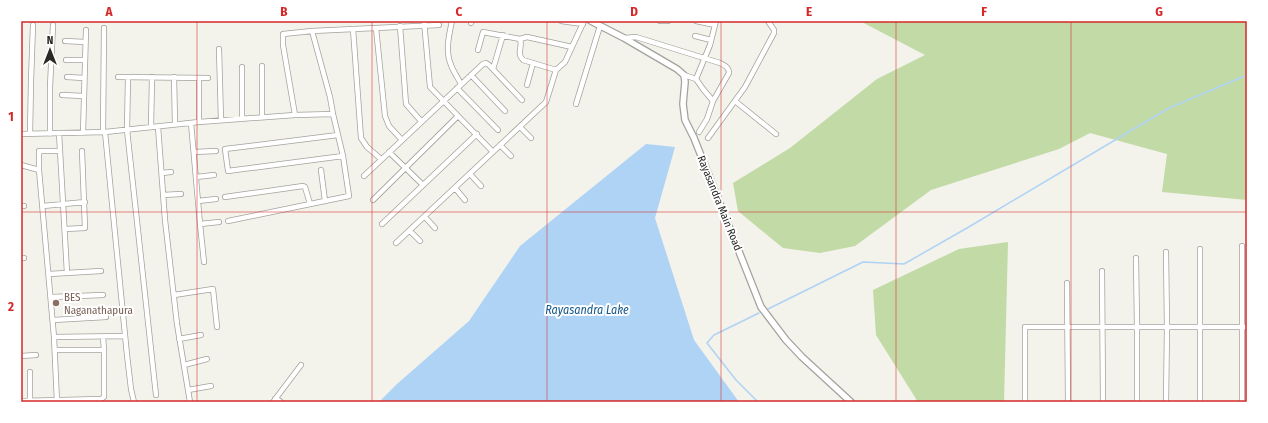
<svg xmlns="http://www.w3.org/2000/svg" width="1268" height="423" viewBox="0 0 1268 423" font-family="'Fira Sans Condensed',sans-serif">
<style>
.green{fill:#c1daa6}
.water{fill:#afd3f5}
.lines{fill:none;stroke-linecap:round;stroke-linejoin:round}
.stream{stroke:#afd3f5;stroke-width:1.5}
.minor-casing{stroke:#a3a29c;stroke-width:6}
.tertiary-casing{stroke:#a3a29c;stroke-width:8}
.minor{stroke:#fff;stroke-width:4.5}
.tertiary{stroke:#fff;stroke-width:5.5}
.grid{fill:none;stroke:#d62828;stroke-width:1;stroke-opacity:0.55}
.education-dot{fill:#8d6e63;stroke:#fff;stroke-width:1.5}
.labels{text-anchor:middle;stroke-width:4;stroke-linejoin:round;paint-order:stroke}
.street-label{font-size:11px;fill:#292926;stroke:#fff}
.education-label{font-size:11px;fill:#785e54;stroke:#fff;text-anchor:start}
.water-label{font-size:12px;font-style:italic;fill:#13578a;stroke:#fff}
.neatline{fill:none;stroke:#d62828;stroke-width:1.5}
.grid-label{font-size:13px;text-anchor:middle;font-weight:bold;fill:#d62828}
</style>
<rect width="100%" height="100%" fill="#f3f2eb"/>
<path class="green" d="M860,21h387v179l-85,-8 5,-38 -77,-21 -31,16 -128,41 -76,56 -35,7 -37,-5 -45,-37 -5,-28 57,-35 87,-69 48,-24z
M1008,242l-4,160h-86l-42,-67 -3,-45 86,-41z"/>
<path class="water" d="M646,144l29,3 -20,71 39,122 45,62h-360l18,-18 72,-63 51,-75z"/>
<g class="lines">
<path class="stream" d="M768,309l95,-47 41,2 63,-36 202,-120 78,-33
M758,402l-22,-22 -29,-37 7,-8 45,-22"/>
<g class="minor-casing">
<path id="minor" d="M424,21l6,66 63,65
M452,21c-3,14 -7,30 -1,44 2,6 7,13 10,19
M561,21l22,3
M660,21h8
M696,21l19,4
M471,23l1,-2
M400,26l6,78 15,17
M376,28l9,88 4,10 13,14
M353,29l8,109 6,9 14,12
M695,36l16,4
M624,38l12,-1 84,26c4,2 9,4 9,10l-16,28 -6,18 -8,13
M520,39l7,-2 45,10
M65,41l20,1
M219,49l2,71
M478,50l5,-18 37,7c3,8 -4,14 3,21l33,10
M66,60h19
M262,66v51
M242,67v52
M493,69l10,-34
M471,75l34,36
M684,75l12,4 7,10 10,12
M67,77l17,1
M118,77l90,1
M174,77l1,47
M128,78l-1,52 29,265
M199,78v44
M696,79l14,-34 6,-24
M527,85l6,-22
M457,88l41,42
M62,95l22,1
M735,101l41,33
M576,104l24,-78
M295,115l-12,-70v-11l29,-3 127,-6
M191,123l9,101 19,-2
M151,127l1,-50
M158,127l7,93 12,104 13,78
M520,127l11,11
M103,132l1,-104
M105,132l22,223 4,34 3,13
M59,133l8,140
M83,133l3,-103
M21,134l84,-2 94,-10 96,-7 38,-1
M30,134l1,-53 2,-56
M50,134v-47l3,-62
M338,135l-113,14 3,22 115,-15
M708,138l37,-51 29,-54v-3l-6,-9
M500,145l11,11
M194,152l22,-1
M389,152l34,33
M21,165l18,5 15,167 3,65
M39,170v-19h21
M321,170l4,31
M162,173l9,-1
M470,174l11,12
M364,176l119,-112 3,-1 3,2 33,35
M196,177l18,-2
M455,188l10,12
M163,195l18,-1
M225,197l78,-11 2,1 5,17
M373,200l85,-84
M198,201l18,-2
M21,206h3
M43,206l42,-4
M425,217l10,11
M228,221l121,-25 -6,-40 -10,-42 -3,-17 -18,-66
M200,224l4,38
M382,224l95,-90
M65,229l20,-1 -3,-77
M410,231l10,10
M396,243l150,-141 10,-32 9,-8 19,-41
M1200,249v153
M21,258h3
M1136,258l1,69v75
M1102,271l1,131
M49,274l52,-3
M1067,283l1,119
M174,295l39,-6 4,38
M51,297l52,-2
M53,320l53,-3
M54,337l71,-1
M179,339l22,-4
M55,350h49l-1,-13
M21,356l15,-1
M184,365l23,-6
M30,372v29
M188,390l23,-4
M275,399h2l4,3
M21,401l80,-2 3,-2v-47
M273,402l28,-37
M1025,402v-75h222
M1166,402l1,-75 -1,-75
M1242,402v-156"/>
</g>
<g class="tertiary-casing">
<path id="tertiary" d="M591,21l33,17 53,31 7,6 1,7 -2,22 2,16 9,18 67,169 25,33 16,17 49,45"/>
</g>
<use href="#minor" class="minor"/>
<use href="#tertiary" class="tertiary"/>
</g>
<path class="grid" d="M197,21v381M372,21v381M547,21v381M721,21v381M896,21v381M1071,21v381M21,212h1226"/>
<circle class="education-dot" cx="56" cy="303" r="4"/>
<g class="labels">
<g class="street-label">
<text transform="translate(720 203) rotate(68)" y="4">Rayasandra Main Road</text>
</g>
<g class="education-label">
<text x="64" y="301">BES<tspan x="64" dy="13">Naganathapura</tspan></text>
</g>
<g class="water-label">
<text x="587" y="314">Rayasandra Lake</text>
</g>
</g>
<rect width="1268" height="423" fill="none" stroke="#ffffff" stroke-width="44"/>
<g transform="translate(50 50)" stroke="#ffffff" stroke-width="3" paint-order="stroke">
<path d="M0-3L7 15L0 10L-7 15Z" fill="#292926"/>
<text y="-6" font-size="11" font-weight="bold" text-anchor="middle" fill="#292926">N</text>
</g>
<rect x="22" y="22" width="1224" height="379" class="neatline"/>
<g class="grid-label">
<text x="109" y="16">A</text>
<text x="284" y="16">B</text>
<text x="459" y="16">C</text>
<text x="634" y="16">D</text>
<text x="809" y="16">E</text>
<text x="984" y="16">F</text>
<text x="1159" y="16">G</text>
<text x="11" y="121">1</text>
<text x="11" y="311">2</text>
</g>
</svg>
